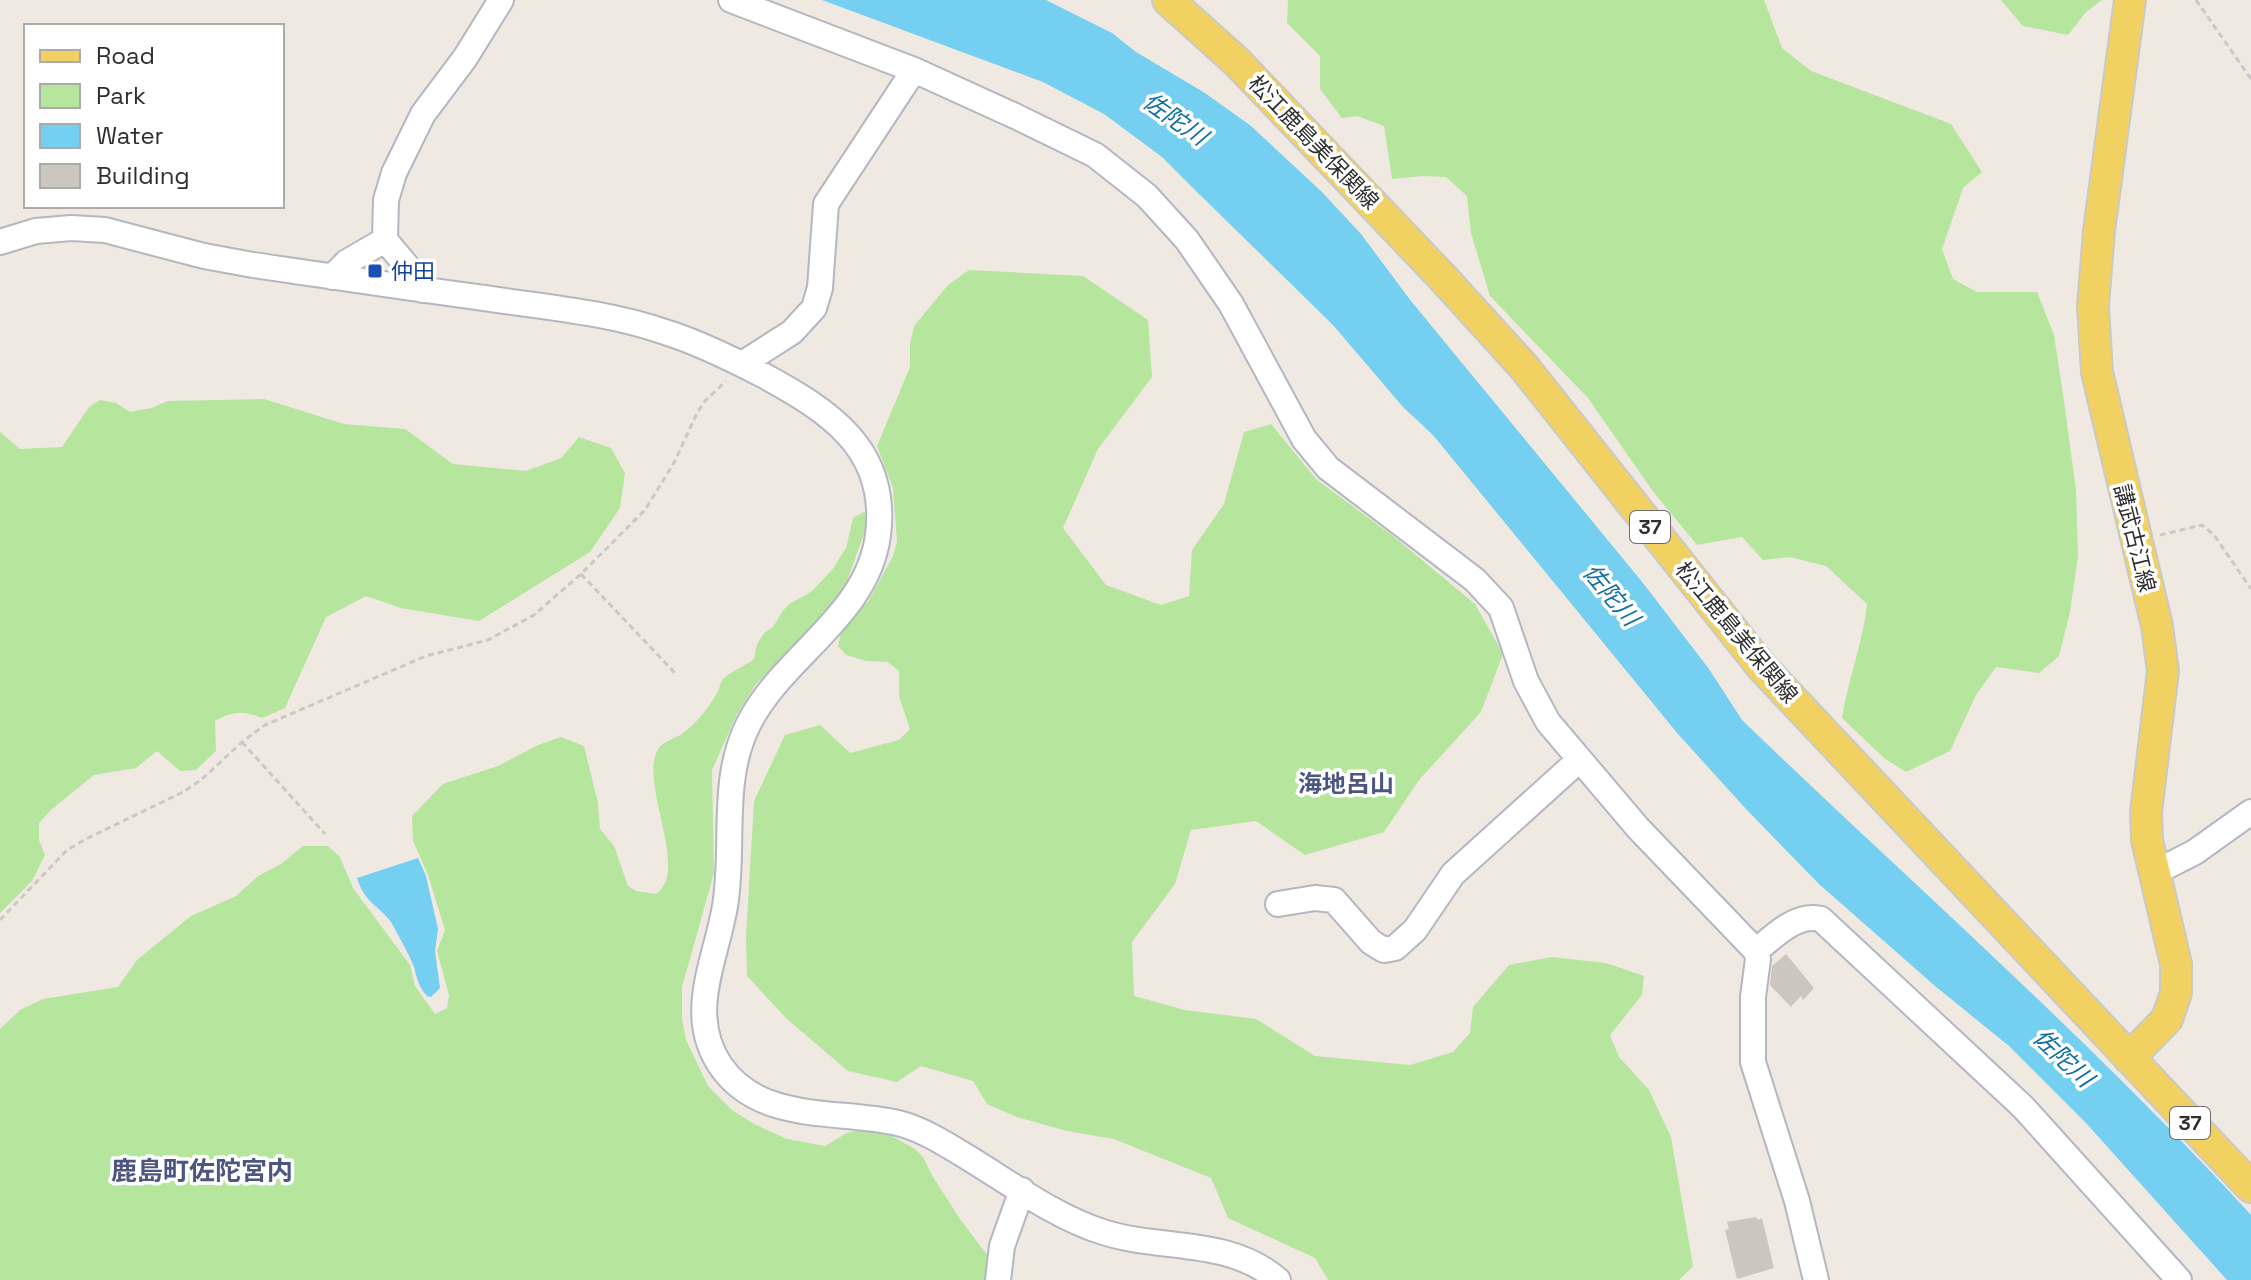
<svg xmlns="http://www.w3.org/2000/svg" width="2251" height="1280" viewBox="0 0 2251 1280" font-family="'Space Grotesk','Noto Sans JP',sans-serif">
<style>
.green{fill:#b6e59e}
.water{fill:#75cff0}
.building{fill:#cbc7bf}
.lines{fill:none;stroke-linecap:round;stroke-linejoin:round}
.minor-casing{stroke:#b4b7c1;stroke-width:28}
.major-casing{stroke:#c9c9c9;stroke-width:34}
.path{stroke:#c9c9c9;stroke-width:3;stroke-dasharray:6 4;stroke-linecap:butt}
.minor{stroke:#fff;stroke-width:24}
.major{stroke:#f2d163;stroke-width:30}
.transit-dot{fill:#1a4fb4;stroke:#fff;stroke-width:3}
.labels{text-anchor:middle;stroke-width:7;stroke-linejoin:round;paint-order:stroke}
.shield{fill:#fff;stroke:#6d6d6d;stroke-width:2}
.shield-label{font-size:20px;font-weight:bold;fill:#2e2e2e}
.street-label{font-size:22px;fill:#2e2e2e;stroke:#fff}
.transit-label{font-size:22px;fill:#164399;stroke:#fff;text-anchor:start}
.water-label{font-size:24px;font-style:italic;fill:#0d6fa3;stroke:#fff}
.neighbourhood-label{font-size:24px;font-weight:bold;fill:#4d5680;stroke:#fff}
.quarter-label{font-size:26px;font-weight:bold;fill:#4d5680;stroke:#fff}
</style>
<rect width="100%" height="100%" fill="#efe9e1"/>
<path class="green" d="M1288,0h476l18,48 29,23 140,53 31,48 -19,16 -21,61 11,30 24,13h60l17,43 9,59 13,96 2,66 -8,56 -11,44 -20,17 -43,-6 -20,28 -26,56 -44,21 -22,-14 -42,-40c6,-39 21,-75 25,-114l-41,-38 -36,-9 -27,3 -21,-23 -45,8 -45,-55 -64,-92 -98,-102 -19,-63 -4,-37 -21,-19 -23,-1 -31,3 -8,-53 -27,-10 -15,2 -22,-29v-33l-33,-33z
M2001,0h101l-16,12 -18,23 -45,-9z
M969,270l114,6 65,44 4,57 -54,72 -35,79 43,57 55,20 28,-9 3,-46 32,-46 20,-72 27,-8 46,56 76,56 82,68 28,50 -22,58 -62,68 -35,52 -79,23 -49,-34 -65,9 -16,54 -43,58 2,54 51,14 71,9 59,37 95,9 43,-13 17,-19 3,-26 36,-42 43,-8 54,6 38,13 -2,19 -32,40 9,22 30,33 22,47 22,129 -14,14h-351l-13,-22 -87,-40 -17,-40 -97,-39 -47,-8 -50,-14 -30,-13 -14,-23 -52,-15 -24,16 -49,-11 -61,-52 -40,-43 -1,-40 8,-135 31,-66 35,-10 30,28 49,-13 11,-11 -11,-33v-25l-11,-9 -22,-1 -20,-6 -8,-9 3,-15 10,-19 17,-10 25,-46 4,-14 -4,-54 -16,-42 33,-79v-23l4,-18 34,-41z
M264,399l80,25 61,5 48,35 73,7 35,-13 18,-21 32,11 14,25 -5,35 -30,44 -111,69 -78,-13 -35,-12 -40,21 -41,91 -23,10c-18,-8 -30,-7 -47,3l1,30 -20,19 -16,1 -23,-20 -21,17 -42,7 -42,34 -13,14v17l6,15 -13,26 -32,32v-481l20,17 42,-2 27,-40 11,-7 16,3 14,9 21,-4 17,-7z
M864,512l3,4 -1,12 -20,56 -34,47 -56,53 -19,30 -25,56 2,103 -32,114v32l4,21 22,46 24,24 22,14 33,15 38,7 22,-13 13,-3 26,3 29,16 8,8 10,20 27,42 34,45 14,9 3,7h-1011v-251l20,-19 23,-11 75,-12 19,-27 54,-44 45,-20 22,-20 23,-12 22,-18h25l12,11 13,31 57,77 5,21 20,28 12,-6 2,-13 -12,-44 8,-21 -17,-55 -15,-34 -1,-25 31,-32 55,-18 40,-21 23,-8 23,9 14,57 2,26 14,17 14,40 8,5 20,3c34,-23 -16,-108 1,-143 5,-10 17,-12 25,-17 15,-11 28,-28 36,-43 2,-4 2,-8 5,-12 6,-7 23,-13 31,-20l3,-15 7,-11 9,-6 9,-15 7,-8 22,-12 21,-22 14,-22 7,-30z"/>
<path class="water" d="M822,0h224l66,33 24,19 69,41 46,33 71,66 39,42 50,67 232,282 66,86 33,51c170,164 349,320 509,495v65h-24l-141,-157 -77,-77 -74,-60 -116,-102 -73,-75 -68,-75 -245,-299 -30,-28 -70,-82 -140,-137 -31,-31 -58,-43 -61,-32z
M418,858l8,18 12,53 -3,22 5,37 -9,9 -4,-1c-8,-9 -10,-17 -13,-29 -2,-7 -19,-38 -23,-45 -14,-19 -25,-17 -34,-44z"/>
<path class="building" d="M1786,954l28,34 -11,12 -2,-4 -10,11 -21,-22 2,-19z
M1756,1217l2,3 4,-2 12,50 -37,11 -12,-49 4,-1 -2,-7z"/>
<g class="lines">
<g class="minor-casing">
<path id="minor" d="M731,0l183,70 101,46 80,39 52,41 40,44 44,64 73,135 24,29 147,112 26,28 25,73 22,41 90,106 118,123 2,8 -5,38v65l44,139 19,79
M385,240l1,-40 8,-27 29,-59 42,-56 36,-58
M0,242l36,-11 35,-3 34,2 99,26 49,9c77,11 154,23 231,33 60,9 123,14 181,34 33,10 67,27 98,43 66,36 126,74 115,160 -10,81 -97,122 -130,190 -28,56 -13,121 -23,181 -9,54 -39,108 -5,159 40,59 117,44 178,58 24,6 48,21 69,34 43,26 88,60 136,75 59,19 125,5 175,48
M332,277l15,-15 38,-22 32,38 5,12
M742,364l50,-32 22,-24 6,-20 6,-84 88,-134
M2154,873l41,-21 56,-40
M1278,904l37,-6 19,2 37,42 13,8 11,-2 20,-18 38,-56 126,-114
M1756,951c18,-15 40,-38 65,-32l202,188 156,173
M998,1280l4,-34 20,-56"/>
</g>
<g class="major-casing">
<path id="major" d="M1168,0l69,62 207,217 80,88 237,299 490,521
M2129,1058l38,-39 9,-26v-29l-29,-124 -1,-28 17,-141 -6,-45 -60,-254 -4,-66 6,-75 31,-231"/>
</g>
<path class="path" d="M2196,0l55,79
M2160,535l42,-10 12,10 37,54
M581,574l94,99
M242,742l83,92
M0,920l67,-70 19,-11 97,-47 18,-12 41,-38 23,-17 161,-69 62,-16 46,-25 47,-41 64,-64 30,-49 22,-48 8,-12 21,-20"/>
<use href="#minor" class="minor"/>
<use href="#major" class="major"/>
</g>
<rect class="transit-dot" x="367" y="263" width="16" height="16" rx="4"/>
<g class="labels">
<g class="shield">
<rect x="1630" y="511" width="40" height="32" rx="6"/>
<rect x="2170" y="1107" width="40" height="32" rx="6"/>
</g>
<g class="shield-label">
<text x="1650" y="534">37</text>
<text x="2190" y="1130">37</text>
</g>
<g class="street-label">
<text transform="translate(1314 142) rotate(46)" y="8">松江鹿島美保関線</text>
<text transform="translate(2135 538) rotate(76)" y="8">講武古江線</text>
<text transform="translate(1737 632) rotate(50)" y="8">松江鹿島美保関線</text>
</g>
<g class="transit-label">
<text x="391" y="279">仲田</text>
</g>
<g class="water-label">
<text transform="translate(1175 119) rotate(35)" y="8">佐陀川</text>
<text transform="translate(1611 595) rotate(50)" y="8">佐陀川</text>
<text transform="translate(2063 1058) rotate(43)" y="8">佐陀川</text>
</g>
<g class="neighbourhood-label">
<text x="1346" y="792">海地呂山</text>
</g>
<g class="quarter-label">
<text x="202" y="1180">鹿島町佐陀宮内</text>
</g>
</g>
<rect x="24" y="24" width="260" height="184" fill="#ffffff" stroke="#ababab" stroke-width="2"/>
<rect x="40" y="50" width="40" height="12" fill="#f2d163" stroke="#ababab" stroke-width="2"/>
<text x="96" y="64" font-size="24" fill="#2e2e2e">Road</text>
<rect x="40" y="84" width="40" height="24" fill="#b6e59e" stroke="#ababab" stroke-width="2"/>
<text x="96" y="104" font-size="24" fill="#2e2e2e">Park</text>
<rect x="40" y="124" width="40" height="24" fill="#75cff0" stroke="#ababab" stroke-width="2"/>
<text x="96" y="144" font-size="24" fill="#2e2e2e">Water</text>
<rect x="40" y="164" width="40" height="24" fill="#cbc7bf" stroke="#ababab" stroke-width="2"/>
<text x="96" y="184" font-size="24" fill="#2e2e2e">Building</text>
</svg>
